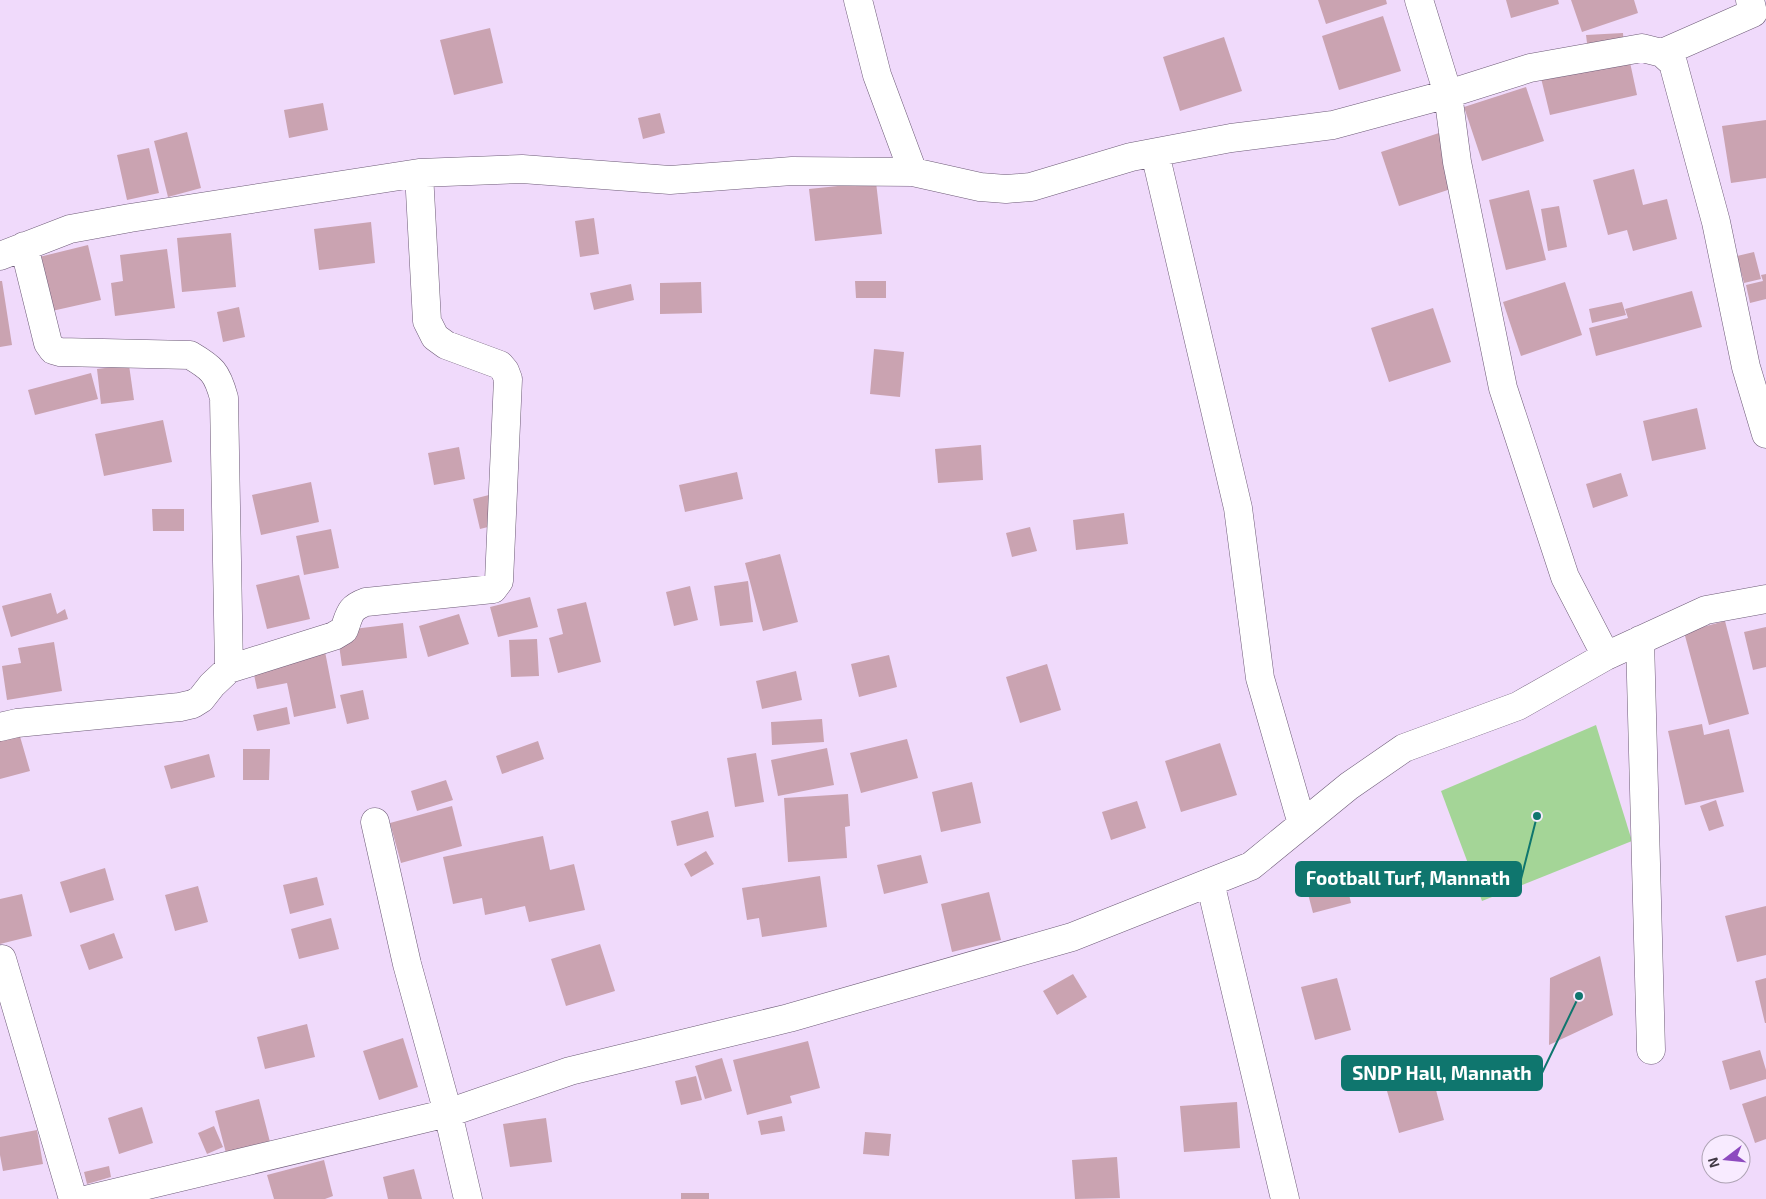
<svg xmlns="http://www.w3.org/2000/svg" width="1766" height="1199" viewBox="0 0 1766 1199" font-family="'Exo 2',sans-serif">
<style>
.green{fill:#a4d597}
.building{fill:#caa3b1}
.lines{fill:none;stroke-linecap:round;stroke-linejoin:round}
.minor-casing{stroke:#6d5b77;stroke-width:29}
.minor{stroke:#fff;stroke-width:28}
.leader{fill:none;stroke:#0f766e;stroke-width:2}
.callout-dot{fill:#0f766e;stroke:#f8ebff;stroke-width:2}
.callout{fill:#0f766e;stroke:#0f766e;stroke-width:2}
.callout-label{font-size:19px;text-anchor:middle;font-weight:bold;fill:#fff}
</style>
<rect width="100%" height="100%" fill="#f0dafb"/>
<path class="green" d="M1596,725l36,116 -150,60 -41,-110z"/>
<path class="building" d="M1318,0h68l1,4 -61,20z
M1506,0h52l1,4 -48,14z
M1571,0h63l4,13 -56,19z
M1383,16l18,55 -62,19 -17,-54z
M490,28l13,55 -49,12 -14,-55z
M1623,33l1,15 -36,3 -2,-16z
M1224,37l18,54 -62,20 -17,-54z
M1628,53l9,42 -87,20 -10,-41z
M1526,87l18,54 -62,20 -18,-54z
M323,103l5,27 -39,8 -5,-28z
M660,113l5,20 -22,6 -5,-21z
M1766,120v58l-35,5 -9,-57z
M187,132l14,56 -33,9 -14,-56z
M1439,133l18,54 -58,19 -18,-54z
M149,148l10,45 -32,7 -10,-45z
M1634,169l9,36 24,-6 10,40 -44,12 -6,-21 -19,5 -15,-55z
M876,182l6,52 -67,7 -6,-52z
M1529,190l17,70 -40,10 -17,-70z
M1559,206l8,41 -19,4 -7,-42z
M594,218l5,36 -19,3 -5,-36z
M371,222l4,41 -56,7 -5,-41z
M231,233l5,54 -54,5 -5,-54z
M88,245l13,55 -58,13 -12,-54z
M167,249l8,59 -60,8 -4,-33 12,-2 -3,-26z
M1754,252l7,27 -17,4 -7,-27z
M1766,274v25l-16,4 -4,-18 17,-4 -2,-6z
M0,281h2l10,64 -12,2z
M855,281h31v17h-30z
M701,282l1,31 -42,1v-31z
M1565,282l17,53 -61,21 -18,-54z
M631,284l3,16 -40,10 -4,-17z
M1692,291l10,36 -106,29 -7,-28 39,-10 -3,-9z
M1622,302l4,13 -34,8 -3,-14z
M239,307l6,30 -22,5 -6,-30z
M1433,308l18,54 -62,20 -18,-54z
M874,349l30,3 -4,45 -30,-3z
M129,365l5,35 -33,4 -4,-35z
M91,373l7,26 -63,16 -7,-25z
M1697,408l9,41 -54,12 -9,-40z
M163,420l9,42 -68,14 -9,-42z
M981,445l2,35 -45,3 -3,-34z
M459,447l6,32 -31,6 -6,-32z
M737,472l6,27 -58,13 -6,-27z
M1621,473l7,23 -35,12 -7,-24z
M311,482l8,40 -58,13 -9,-40z
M509,490l7,30 -36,9 -7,-30z
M152,509h32v22h-31z
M1124,513l4,31 -52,6 -3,-30z
M1030,527l7,24 -25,6 -6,-24z
M331,529l8,39 -35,7 -8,-39z
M780,554l18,68 -35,9 -18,-68z
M299,575l11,44 -43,10 -11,-44z
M748,581l5,41 -33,4 -6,-40z
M690,586l8,34 -24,6 -8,-34z
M51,593l6,21 8,-5 3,10 -57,18 -9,-31z
M530,597l8,30 -40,10 -8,-30z
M586,602l15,60 -43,11 -9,-35 14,-4 -6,-25z
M459,614l10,30 -41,13 -9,-31z
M1725,621l24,93 -40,11 -25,-93z
M403,623l4,35 -65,8 -5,-35z
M1766,627v40l-13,3 -9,-38z
M321,631l15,77 -42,9 -7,-34 -30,6 -4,-19z
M537,639l2,37 -28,1 -2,-37z
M54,642l8,49 -55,9 -5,-34 19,-3 -3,-15z
M889,655l8,32 -38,10 -8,-33z
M1047,664l14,46 -41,13 -14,-46z
M796,671l6,29 -40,9 -6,-28z
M363,690l6,29 -22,5 -7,-29z
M287,707l3,17 -33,7 -4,-16z
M822,719l2,23 -52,3 -1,-23z
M1702,724l2,11 25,-6 15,63 -59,13 -17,-74z
M19,733l11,38 -30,8v-41z
M907,739l11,39 -57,15 -11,-40z
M538,741l6,18 -42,15 -6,-18z
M1220,743l17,52 -56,17 -16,-51z
M827,748l7,37 -56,11 -7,-36z
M243,749h27l-1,31h-26z
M756,753l8,49 -29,5 -8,-49z
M209,754l6,23 -44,12 -7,-23z
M446,780l7,20 -36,11 -6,-20z
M972,782l9,41 -40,9 -9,-40z
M848,794l2,32 -5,1 2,31 -59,4 -4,-64z
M1716,800l8,26 -15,5 -9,-25z
M1137,801l9,27 -35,12 -9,-28z
M452,806l10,40 -61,17 -11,-40z
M708,811l6,26 -37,9 -6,-25z
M543,836l7,34 24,-6 11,46 -56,12 -4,-16 -40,9 -3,-17 -29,6 -10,-47z
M706,851l8,13 -23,13 -7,-13z
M921,855l7,28 -44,11 -7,-29z
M1342,864l9,39 -38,10 -10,-38z
M105,868l9,32 -44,13 -10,-31z
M820,876l7,51 -65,10 -3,-19 -12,2 -5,-32z
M317,877l7,28 -34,9 -7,-29z
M198,886l10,36 -33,9 -10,-36z
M989,892l12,48 -49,12 -11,-48z
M22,894l10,42 -32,8v-45z
M1766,906v49l-29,7 -12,-46z
M331,918l8,31 -40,10 -8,-30z
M114,933l9,25 -34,12 -9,-25z
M600,944l15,47 -49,15 -15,-47z
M1600,956l13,59 -64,30 1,-67z
M1073,974l14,23 -30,18 -14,-24z
M1337,978l14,52 -36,10 -14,-53z
M1766,978v45h-1l-10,-42z
M307,1024l8,33 -50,12 -8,-32z
M403,1038l15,49 -39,13 -16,-49z
M808,1041l12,47 -30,8 2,7 -45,12 -14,-55z
M1760,1050l6,20v9l-36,11 -8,-29z
M722,1058l10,33 -27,8 -10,-33z
M696,1076l6,24 -21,5 -6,-24z
M1433,1079l11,41 -45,13 -12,-42z
M1766,1096v43l-11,4 -13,-39z
M259,1099l11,43 -44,11 -11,-42z
M1237,1102l3,46 -56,4 -4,-46z
M142,1107l11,36 -34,11 -11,-36z
M782,1116l3,15 -24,4 -3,-14z
M546,1118l6,44 -42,5 -7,-43z
M214,1126l9,21 -16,7 -9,-21z
M37,1130l6,34 -40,7 -3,-16v-18z
M865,1132l26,2 -2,22 -26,-2z
M1117,1157l3,41 -45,1 -3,-39z
M324,1160l9,36 -8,3h-51l-7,-24z
M109,1166l2,11 -24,7 -3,-12z
M414,1169l8,30h-34l-5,-22z
M681,1193h28v6h-28z"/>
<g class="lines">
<g class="minor-casing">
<path id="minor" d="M858,0l19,75 36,97
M1419,0l29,94 82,-26 112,-20 20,5 11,10 43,159 30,145 20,67
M1662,53l91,-40 -3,-13
M1155,153l83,355 22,170 42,146
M24,246l24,97 5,7 7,2 130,3c22,13 27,17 34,43l5,271
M0,256l70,-27 60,-11 289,-45 103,-4 148,11 122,-9 121,1 67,15 26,2 25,-2 100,-30 100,-19 102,-13 115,-31 9,68 46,226 62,189 41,79
M1640,640l11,410
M0,727l17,-4 163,-16 13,-3 8,-5 11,-14 17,-16 105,-33 10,-6c6,-16 5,-22 22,-28l127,-13 6,-8 9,-202 -3,-8 -5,-6 -54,-20 -11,-8 -8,-16 -8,-148
M375,822l32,142 41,149 20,86
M1210,882l75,317
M2,959l71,240
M89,1199l359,-86 122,-42 219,-53 283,-81 179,-71 98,-80 55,-38 114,-42 88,-50 100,-46 60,-11"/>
</g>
<use href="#minor" class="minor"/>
</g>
<path class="leader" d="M1537 816L1521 879M1579 996L1542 1073"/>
<g class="callout-dot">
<circle cx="1537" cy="816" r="5"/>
<circle cx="1579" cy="996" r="5"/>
</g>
<g class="callout">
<rect x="1296" y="862" width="225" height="34" rx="5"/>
<rect x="1342" y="1056" width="200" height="34" rx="5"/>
</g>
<g class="callout-label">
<text x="1408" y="885">Football Turf, Mannath</text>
<text x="1442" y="1080">SNDP Hall, Mannath</text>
</g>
<g transform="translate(1726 1159) rotate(254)"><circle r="24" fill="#f8ebff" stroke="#aea3b4"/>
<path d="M0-4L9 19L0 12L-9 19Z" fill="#8d4abf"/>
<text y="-8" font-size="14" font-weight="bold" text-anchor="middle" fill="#403844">N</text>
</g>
</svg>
